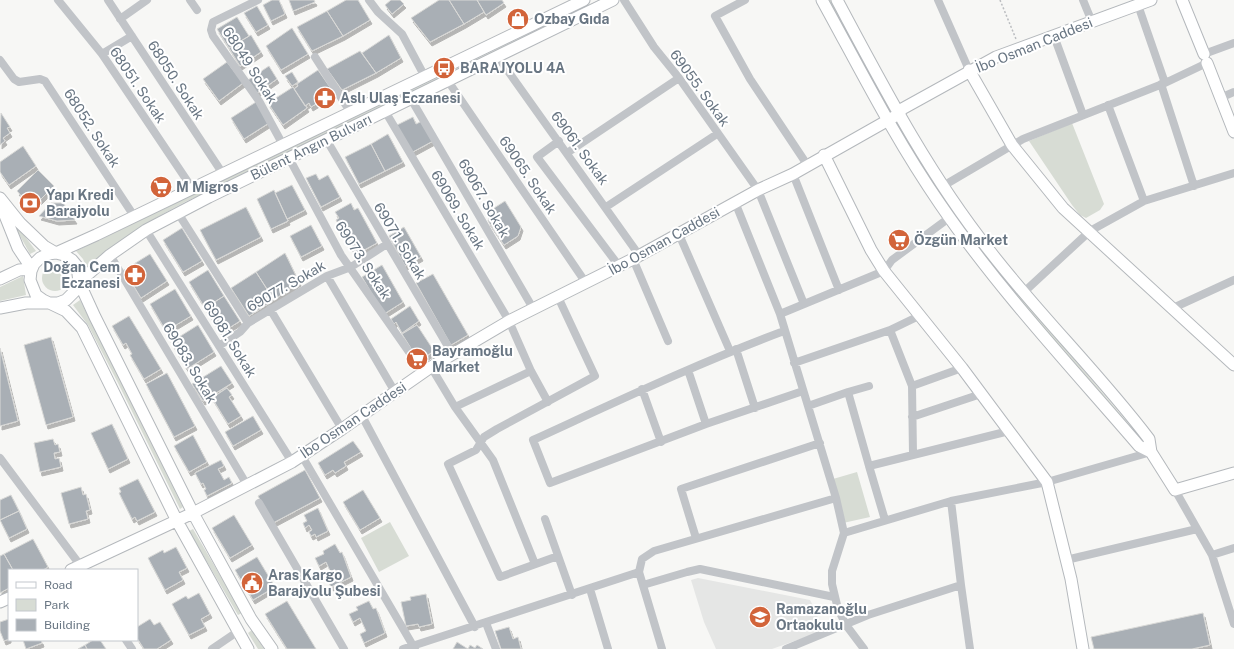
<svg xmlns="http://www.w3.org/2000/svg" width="1234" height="649" viewBox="0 0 1234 649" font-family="'Public Sans',sans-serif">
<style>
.built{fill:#e5e6e5}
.green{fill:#d7dcd4}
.building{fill:#a9afb5;stroke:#d9d9d7;filter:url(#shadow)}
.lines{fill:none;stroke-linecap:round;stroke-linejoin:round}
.secondary-casing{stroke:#b4b8bc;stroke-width:13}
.path{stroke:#bbbdc0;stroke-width:1.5;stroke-dasharray:2 2;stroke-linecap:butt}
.street{stroke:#c1c4c8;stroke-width:8}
.secondary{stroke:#fff;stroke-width:11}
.labels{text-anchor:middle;stroke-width:4;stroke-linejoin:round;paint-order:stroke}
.poi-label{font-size:14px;font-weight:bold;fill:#697683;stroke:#fff;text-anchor:start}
.street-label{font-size:14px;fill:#697683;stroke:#fff}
</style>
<defs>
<filter id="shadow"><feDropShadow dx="2" dy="4" stdDeviation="0" flood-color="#0004"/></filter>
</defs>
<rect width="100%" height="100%" fill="#f7f7f5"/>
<path class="built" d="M698,578l112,22 7,13 3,19 -48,17h-56l-12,-27 -13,-42z"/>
<path class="green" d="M599,0h5l-419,202c-36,19 -69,38 -97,68l-5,-11 -7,-8z
M828,0h4l55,105 -2,1z
M1072,123l32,81 -4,6 -14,8 -6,-3 -8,-10 -43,-64z
M901,128l44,71 39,54 161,190 -2,2 -162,-190 -38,-55 -44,-71z
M8,214l28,37 -6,3z
M42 278a13 13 0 1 1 26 0a13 13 0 1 1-26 0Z
M23,276l3,19 -26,6v-14z
M80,300l103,207 -3,2 -62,-126 -30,-58 -15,-20z
M857,472l13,45 -27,6 -10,-44z
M390,522l19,34 -30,16 -18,-34z
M193,529l49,84 -4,2 -49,-84z
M252,630l12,19h-6l-10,-16z"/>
<path class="building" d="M272,0h7l6,14 -14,7 -8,-16z
M289,0h25l1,2 -22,9z
M346,0h12l12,20 -27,16 -16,-25z
M391,0h9l4,4 -12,10 -7,-9z
M439,0h10l15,24 -34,18 -19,-24z
M449,0h28l7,12 -20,12z
M477,0h25l2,3 -18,12z
M257,6l11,19 -12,7 -12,-19z
M327,11l16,25 -31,15 -15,-24z
M237,17l12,19 -20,12 -12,-19z
M292,28l16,26 -27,16 -15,-24z
M251,35l10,17 -21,14 -11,-18z
M389,35l12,23 -25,15 -14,-20z
M360,51l16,22 -34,17 -15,-21z
M227,62l16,21 -24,18 -16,-22z
M269,66l8,13 -20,14 -9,-13z
M318,70l16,23 -23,14 -2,-4 -4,3 -11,-17 4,-3 -1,-2z
M292,72l6,10 -6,4 -7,-10z
M293,87l14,21 -24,17 -15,-22z
M256,102l13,21 -25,16 -13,-21z
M1,113l9,14 -3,1 3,5 -7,5 2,3 -5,4z
M413,117l3,7 6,-3 11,20 -24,13 -14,-28z
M388,134l15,28 -18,9 -14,-27z
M371,144l14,27 -26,13 -14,-27z
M23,146l13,20 -27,19 -9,-13v-10z
M38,170l16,16 -22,22 -15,-17z
M316,174l3,6 9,-5 12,22 -19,10 -15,-29z
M292,185l13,25 -18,9 -12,-26z
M274,190l14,31 -17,8 -14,-30z
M505,201l16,26 -3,9 -14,9 -16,-24 3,-11z
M51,203h12l12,17 -18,1 -18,-5z
M351,203l3,7 4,-2 19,35 -22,12 -19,-35 3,-2 -4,-6z
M246,207l15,30 -45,23 -16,-30z
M311,225l11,21 -21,11 -11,-21z
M404,227l17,30 -16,9 -16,-30z
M182,228l20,33 -19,11 -20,-32z
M285,253l14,29 -25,18 -18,-28z
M150,254l17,27 -26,17 -17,-28z
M382,265l21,37 -19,12 -22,-37z
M208,270l16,26 -19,12 -16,-26z
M256,272l18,28 -25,16 -18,-28z
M433,274l35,61 -17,10 -35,-62z
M175,289l16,27 -25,15 -16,-27z
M224,296l16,25 -19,12 -16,-25z
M410,306l9,15 -17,12 -6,-11 -2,2 -3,-5z
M129,316l32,53 -17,10 -14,-24 2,-1 -6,-11 -3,2 -11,-19z
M198,325l16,27 -27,17 -16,-27z
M417,325l17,26 -15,10 -17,-27z
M51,337l22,80 -27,8 -22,-80z
M0,348l18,73 -18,5z
M221,366l11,17 -29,18 -11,-17z
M167,373l28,53 -21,11 -28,-53z
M227,388l5,7 -3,2 12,19 -13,8 -16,-26z
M253,416l8,14 -28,16 -8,-14z
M112,424l16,35 -20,10 -17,-36z
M193,435l14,27 -18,10 -15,-26z
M53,439l2,6 3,-1 2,8 -6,1 1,6 4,-1 2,9 -21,5 -6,-29z
M353,441l8,11 -17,10 2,4 -11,7 -2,-3 -8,5 -7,-12z
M221,460l3,6 -6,3 6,11 5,-3 3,6 -25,13 -3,-6 2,-1 -3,-6 -2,1 -6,-11z
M305,470l15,28 -47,25 -15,-27z
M138,479l17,33 -18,9 -2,-4 -3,2 -13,-26 2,-1 -2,-4z
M81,487l2,8 3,-1 4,16 -4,1 2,8 -19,5 -8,-31z
M363,490l17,28 -20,12 -17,-28z
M11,495l8,16 -19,9v-20z
M318,508l10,23 -12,6 -1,-3 -4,2 -2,-4 3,-2 -3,-5 -4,3 -2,-5 4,-2 -3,-6z
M19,511l8,18 -18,9 -9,-18z
M234,515l18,30 -22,13 -18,-30z
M33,539l15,28 -5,3h-30l-9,-16z
M335,544l5,9 2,-1 9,25 -20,10 -4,-9 5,-3 -6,-13 -7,4 -4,-8 9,-4 -1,-3z
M176,547l11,21 -8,4 4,8 -18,10 -17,-32 15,-8 1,3z
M4,554l9,16h-4v18l-9,5v-37z
M257,557l18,30 -22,13 -18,-30z
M199,593l11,21 -9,5 4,8 -16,8 -17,-31 14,-8 2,3z
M426,594l6,30 -13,3 -1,-3 -12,2 -5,-24 10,-2 -1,-3z
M287,601l29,48h-29l-22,-35z
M369,601l4,8 3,-1 9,25 -21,10 -4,-9 6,-3 -6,-13 -7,4 -4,-8 9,-4 -2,-3z
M1203,613l7,32 -18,4h-98l-3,-12z
M9,619v20l-5,2 -4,-10v-9z
M150,619l4,6 6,-3 11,18 -14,9h-13l-7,-11v-11z
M509,627l4,12 5,-2 3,12h-20l-6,-18z
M23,640h18l1,3 -16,6z
M93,640h7l6,9h-19l-2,-4z
M457,642l11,7h-15z
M85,645l2,4h-9z
M470,645l5,3 2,-3 6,4h-15z"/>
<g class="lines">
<g class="secondary-casing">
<path id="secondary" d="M822,0c38,69 73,139 118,204 58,85 132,164 199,242l12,6
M837,0c46,86 91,173 152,250 50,65 110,123 160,189l2,13 24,38 59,-17
M1182,0l22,54
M1207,63l27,69
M969,70l43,75 51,63 171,157
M824,155l47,95 13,21 78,97 85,114 24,97 12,70
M0,198l20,25 24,23 12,7 8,2 8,5 5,6 2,16 16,35 98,196 58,106 21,30
M0,203l18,45 14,21
M0,279l19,-9 13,-1
M0,308l26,-5h32l8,-3 11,-11 2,-7 31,-27 36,-25 63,-33 404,-197
M71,570l122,-57 99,-51 50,-33 89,-62 78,-46 124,-62 125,-69 35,-16 106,-60 3,-5 94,-52 155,-57
M0,602l9,-4
M248,649l-71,-128 -95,-193 -16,-17 -23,-11 -7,-5 -6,-15 1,-9 3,-7 6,-6 8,-4 8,-1 40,-18 488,-235"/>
</g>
<path class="path" d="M1000,0l16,39"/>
<path class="street" d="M58,0l44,54 90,134
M108,0l115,174
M190,0l7,10
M258,0l-45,22 -2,8 2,6 46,65 24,44
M369,0l9,12 24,22 23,43
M624,0l30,47 25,31 79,112 46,114
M745,0l-30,16 35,63 58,87
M938,0l31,70
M1083,0l9,22
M1138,5l27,78
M120,19l27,-19
M1054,36l29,79
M102,54l30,-18
M315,57l36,56
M498,57l141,198
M0,60l14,19 5,3 21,-3 5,2 89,135
M448,81l138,202
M1161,84l33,102
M1220,98l14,-6
M411,99l123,211
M1108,105l36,96
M385,111l124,210 22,50 17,31
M326,139l127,216
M559,141l-22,16 82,109
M567,153l112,-75
M289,158l52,97 82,117
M793,174l46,116
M943,186l80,-47 142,-56 42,-20 -3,-9 30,-11
M735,202l45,112 56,184 8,35 -12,38v13l6,25 8,16 18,24
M606,207l111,-73
M178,213l70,110 79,-47 24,-9 36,-23
M146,230l146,232
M678,232l52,119
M110,255l137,230
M633,259l35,82
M327,276l68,116
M1024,292l66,-61 54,-30 90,-28
M1173,308l61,-28
M270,309l72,120
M780,314l104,-43 8,-11 57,-42
M890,330l22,56 1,68
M784,331c-86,32 -168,71 -251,109l17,43 156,-59 97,-33
M219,346l21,-14 8,-9
M736,349l19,59
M794,363l96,-33 29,-14
M431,367l24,40 38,53 42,104
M688,370l18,54
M912,386l50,-18
M642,389l19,53
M848,392l21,-6
M808,406l40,-14 21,74
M455,407l76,-36
M362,416l113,211
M912,417l69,-23
M302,456l113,193
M0,458l83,111
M1175,490l37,65 22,-7
M259,503l85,146
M545,519l27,76
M885,520l-16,-54 140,-35
M844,533l107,-32 96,-19 104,-30
M696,538l-15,-49 139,-46
M1212,555l22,69
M558,556l-58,21 -52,-113 28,-14 8,-13 13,-8 98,-53 -37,-79
M1066,560l131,-31
M643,585l44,-13 13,-3 134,28
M961,585l9,64
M590,589l18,60
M486,623l10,26
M126,640l6,9
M212,649l25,-17
M403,649l236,-77
M662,649l-23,-77 3,-13 12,-8 182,-53
M786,649l82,-34 93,-30 -10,-84"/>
<use href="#secondary" class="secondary"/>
</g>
<defs>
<g id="shop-disc" transform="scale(1.15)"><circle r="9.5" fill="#d2643a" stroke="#fff"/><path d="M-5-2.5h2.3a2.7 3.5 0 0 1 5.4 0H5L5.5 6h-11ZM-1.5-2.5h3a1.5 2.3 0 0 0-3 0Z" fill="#fff"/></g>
<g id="bus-disc" transform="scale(1.15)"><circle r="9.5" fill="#d2643a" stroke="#fff"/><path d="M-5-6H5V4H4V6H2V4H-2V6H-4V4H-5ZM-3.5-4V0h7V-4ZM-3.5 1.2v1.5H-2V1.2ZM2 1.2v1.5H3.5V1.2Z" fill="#fff"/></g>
<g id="pharmacy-disc" transform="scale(1.15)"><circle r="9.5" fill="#d2643a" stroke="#fff"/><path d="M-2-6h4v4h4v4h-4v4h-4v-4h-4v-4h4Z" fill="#fff"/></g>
<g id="supermarket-disc" transform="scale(1.15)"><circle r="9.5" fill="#d2643a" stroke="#fff"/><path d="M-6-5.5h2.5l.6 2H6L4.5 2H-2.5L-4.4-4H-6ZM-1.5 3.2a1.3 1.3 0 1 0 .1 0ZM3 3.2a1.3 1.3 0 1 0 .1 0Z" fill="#fff"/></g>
<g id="bank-disc" transform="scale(1.15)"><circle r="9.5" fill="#d2643a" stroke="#fff"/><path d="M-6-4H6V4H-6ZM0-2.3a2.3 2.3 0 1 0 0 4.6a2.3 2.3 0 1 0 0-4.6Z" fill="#fff"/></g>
<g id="civic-disc" transform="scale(1.15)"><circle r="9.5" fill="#d2643a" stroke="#fff"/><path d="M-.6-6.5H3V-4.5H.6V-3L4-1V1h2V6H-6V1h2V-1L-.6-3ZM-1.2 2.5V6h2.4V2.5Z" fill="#fff"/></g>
<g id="school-disc" transform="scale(1.15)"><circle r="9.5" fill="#d2643a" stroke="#fff"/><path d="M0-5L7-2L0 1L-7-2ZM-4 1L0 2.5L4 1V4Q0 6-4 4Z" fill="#fff"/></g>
</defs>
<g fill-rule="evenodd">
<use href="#shop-disc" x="518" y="19"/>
<use href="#bus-disc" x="444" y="68"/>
<use href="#pharmacy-disc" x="325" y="98"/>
<use href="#supermarket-disc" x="161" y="187"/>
<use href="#bank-disc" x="30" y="203"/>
<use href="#supermarket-disc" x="899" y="240"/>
<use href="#pharmacy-disc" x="135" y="275"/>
<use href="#supermarket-disc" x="417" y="359"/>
<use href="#civic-disc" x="252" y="583"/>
<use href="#school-disc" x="760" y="617"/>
</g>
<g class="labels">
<g class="poi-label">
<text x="534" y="24">Ozbay Gıda</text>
<text x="460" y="73">BARAJYOLU 4A</text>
<text x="340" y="103">Aslı Ulaş Eczanesi</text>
<text x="176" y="192">M Migros</text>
<text x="46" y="200">Yapı Kredi<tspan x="46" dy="16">Barajyolu</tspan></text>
<text x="914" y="245">Özgün Market</text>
<text x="120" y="272" text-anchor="end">Doğan Cem<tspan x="120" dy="16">Eczanesi</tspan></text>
<text x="432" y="356">Bayramoğlu<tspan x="432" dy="16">Market</tspan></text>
<text x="268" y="580">Aras Kargo<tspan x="268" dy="16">Barajyolu Şubesi</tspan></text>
<text x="776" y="614">Ramazanoğlu<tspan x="776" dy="16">Ortaokulu</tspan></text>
</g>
<g class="street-label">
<text transform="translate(1034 45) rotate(-22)" y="5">İbo Osman Caddesi</text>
<text transform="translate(250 65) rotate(57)" y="5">68049 Sokak</text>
<text transform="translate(176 80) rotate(57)" y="5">68050. Sokak</text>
<text transform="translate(138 85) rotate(56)" y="5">68051. Sokak</text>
<text transform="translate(700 88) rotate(54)" y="5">69055. Sokak</text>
<text transform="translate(92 128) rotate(57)" y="5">68052. Sokak</text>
<text transform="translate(311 147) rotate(-26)" y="5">Bülent Angın Bulvarı</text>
<text transform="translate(580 148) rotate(54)" y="5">69061. Sokak</text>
<text transform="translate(528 175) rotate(56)" y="5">69065. Sokak</text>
<text transform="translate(484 198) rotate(60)" y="5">69067. Sokak</text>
<text transform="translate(458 210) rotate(59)" y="5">69069. Sokak</text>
<text transform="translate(400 241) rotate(59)" y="5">69071. Sokak</text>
<text transform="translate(664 241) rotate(-29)" y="5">İbo Osman Caddesi</text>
<text transform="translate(363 260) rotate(57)" y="5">69073. Sokak</text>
<text transform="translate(286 286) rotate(-30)" y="5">69077. Sokak</text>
<text transform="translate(230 339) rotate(58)" y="5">69081. Sokak</text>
<text transform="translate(190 363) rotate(59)" y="5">69083. Sokak</text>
<text transform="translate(353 420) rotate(-34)" y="5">İbo Osman Caddesi</text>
</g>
</g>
<rect x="8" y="569" width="130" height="72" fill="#ffffff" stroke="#c3c8cd"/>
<rect x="16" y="582" width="20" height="6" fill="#ffffff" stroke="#c3c8cd"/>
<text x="44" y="589" font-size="12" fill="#697683">Road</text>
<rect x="16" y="599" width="20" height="12" fill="#d7dcd4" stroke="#c3c8cd"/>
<text x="44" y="609" font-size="12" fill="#697683">Park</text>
<rect x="16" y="619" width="20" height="12" fill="#a9afb5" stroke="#c3c8cd"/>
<text x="44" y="629" font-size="12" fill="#697683">Building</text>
</svg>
